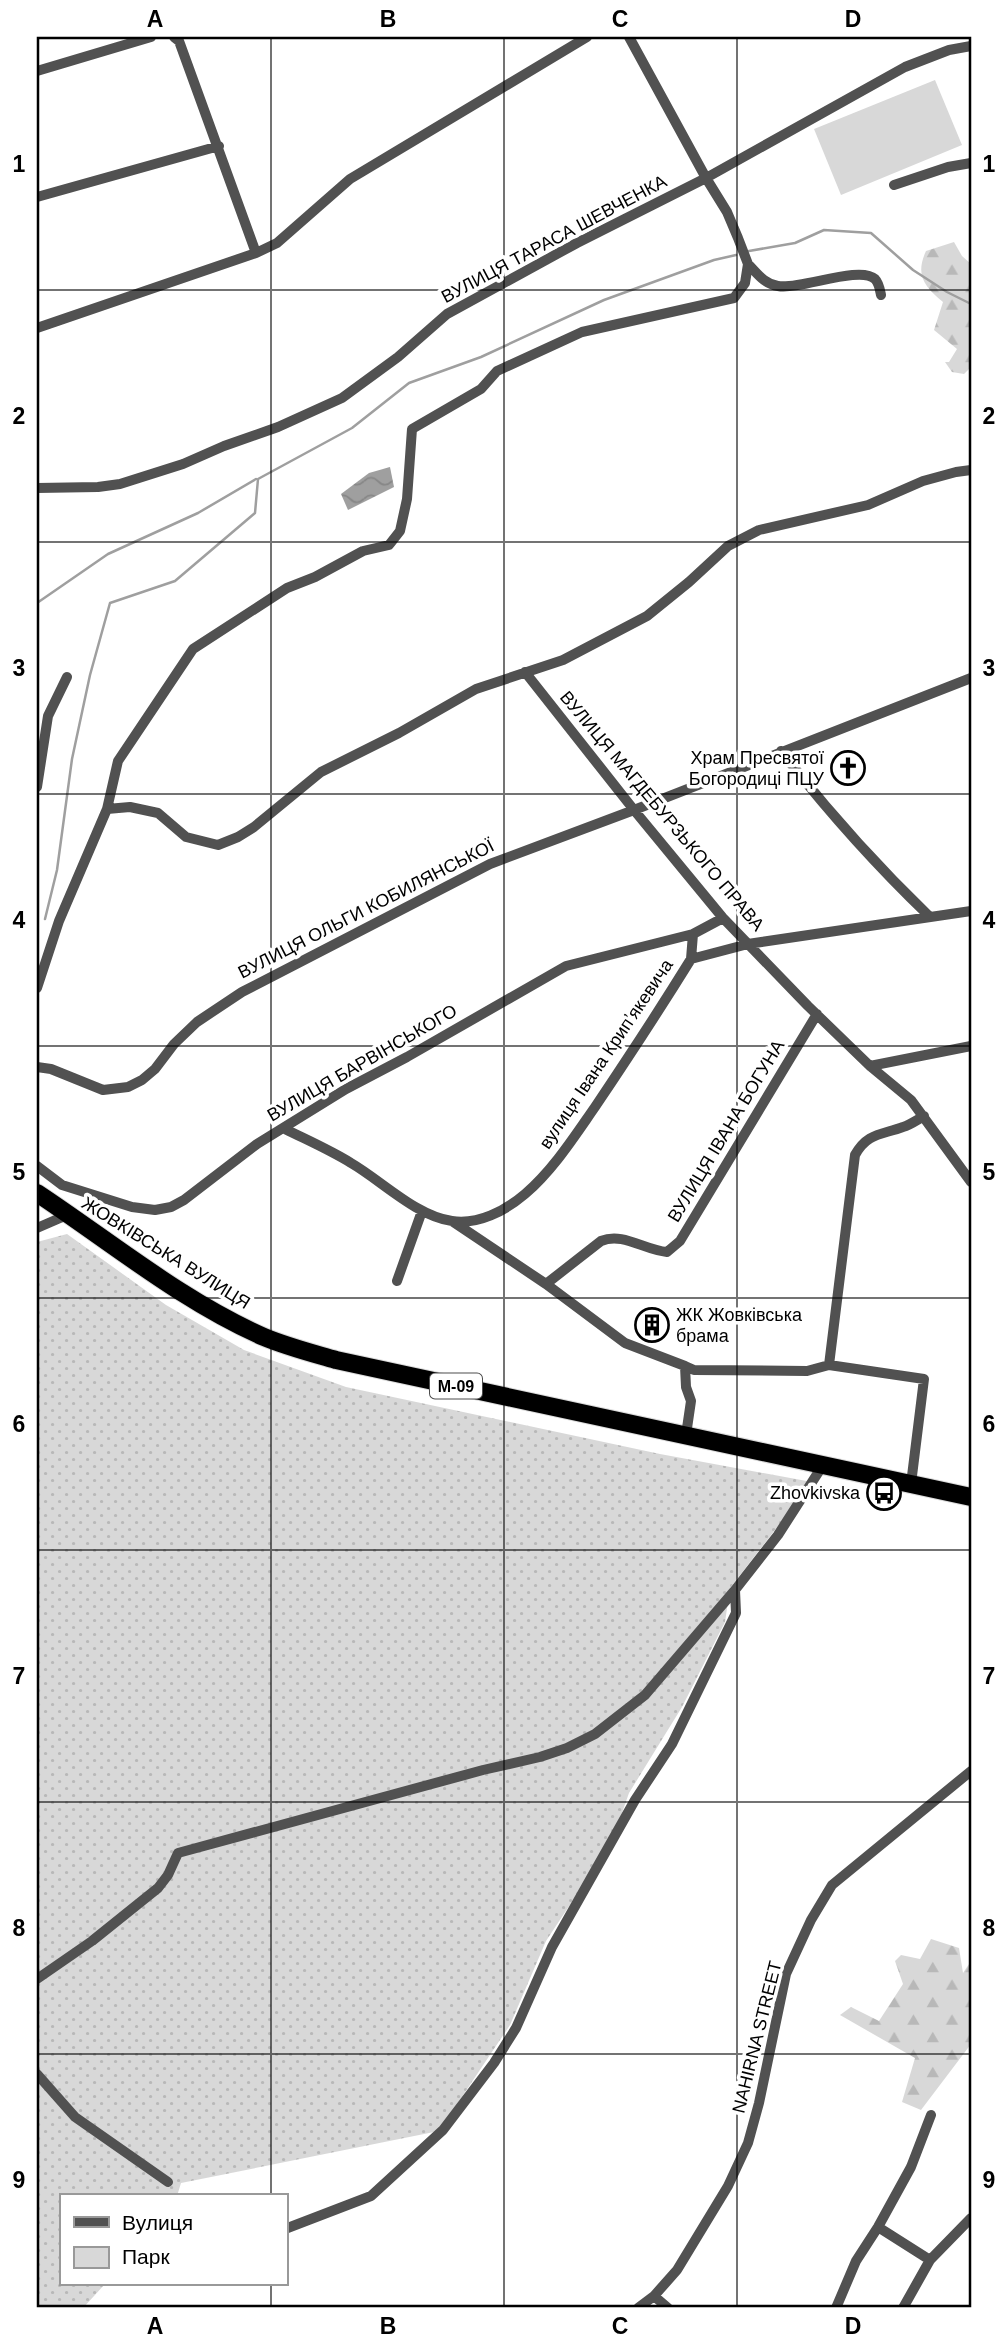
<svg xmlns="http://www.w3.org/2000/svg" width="1008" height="2345" viewBox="0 0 1008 2345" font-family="Arial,sans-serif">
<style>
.green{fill:url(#green-dots)}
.forest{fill:url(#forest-firs)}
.pitch{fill:#d8d8d8}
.water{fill:url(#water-waves)}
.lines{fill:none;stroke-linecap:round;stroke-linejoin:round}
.stream{stroke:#9f9f9f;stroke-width:2.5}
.trunk-casing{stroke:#dbdbdb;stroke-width:20}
.minor{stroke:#515151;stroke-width:10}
.trunk{stroke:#000;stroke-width:18}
.grid{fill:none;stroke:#000;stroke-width:2;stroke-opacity:0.55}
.labels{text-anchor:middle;stroke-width:7;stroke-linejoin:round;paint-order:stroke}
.shield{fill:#fff;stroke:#4c4c4c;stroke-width:2}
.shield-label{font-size:16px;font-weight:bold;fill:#000}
.street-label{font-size:18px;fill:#000;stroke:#fff}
.poi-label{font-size:18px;fill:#000;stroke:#fff;text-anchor:end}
.neatline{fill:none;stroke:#000;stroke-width:2.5}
.grid-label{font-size:23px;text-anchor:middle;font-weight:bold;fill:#000}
</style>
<defs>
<pattern id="green-dots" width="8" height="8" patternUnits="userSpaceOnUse" patternTransform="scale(1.75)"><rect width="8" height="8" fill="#d8d8d8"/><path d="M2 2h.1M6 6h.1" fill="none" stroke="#b8b8b8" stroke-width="1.8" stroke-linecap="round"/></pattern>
<pattern id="forest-firs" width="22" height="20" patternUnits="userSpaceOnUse" patternTransform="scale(1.75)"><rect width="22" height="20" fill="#d8d8d8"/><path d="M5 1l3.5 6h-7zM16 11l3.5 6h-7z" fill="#b8b8b8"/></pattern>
<pattern id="water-waves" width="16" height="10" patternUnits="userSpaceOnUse" patternTransform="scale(1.75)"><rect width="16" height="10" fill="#9f9f9f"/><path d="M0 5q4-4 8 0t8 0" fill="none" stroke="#878787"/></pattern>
</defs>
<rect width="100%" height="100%" fill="#fff"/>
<path class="green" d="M67,1234l99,71 78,45 102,37 314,67 152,28 -82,106 -5,34 -43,85 -53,86 -17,48 -66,100 -36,84 -71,106 -258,52 -4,13h-116v88h44l-22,24h-46v-1066z"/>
<path class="forest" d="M954,242l8,14 9,8v103l-7,7 -12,-2 -7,-10h4l8,-13 -23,-19 9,-28c-19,-16 -28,-27 -17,-51z
M931,1939l28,9 4,25 8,-12v83l-50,66 -19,-8 13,-44 -75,-43 11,-8 28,14 24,-37 -8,-23 6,-6 19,4z"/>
<path class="pitch" d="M935,80l27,65 -121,50 -27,-66z"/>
<path class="water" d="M390,467l4,20 -46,23 -7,-16 28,-21z"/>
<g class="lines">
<path class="stream" d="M749,251l46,-8 29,-13 47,3 42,37 34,22 24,12
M37,603l71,-49 90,-41 58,-34
M45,919l12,-49 15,-111 18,-84 20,-72 65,-22 80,-68 3,-34 94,-51 57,-45 72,-26 123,-57 110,-40 22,-5"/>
<g class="trunk-casing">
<path id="trunk" d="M37,1193c74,49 145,108 227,144 24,10 48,16 72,23l635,137"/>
</g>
<path class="minor" d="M174,37l5,4 77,212
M37,71l114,-34
M894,185l54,-18 23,-4
M37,197l182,-51
M748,264c9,9 16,20 30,22 22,4 82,-21 97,-7 4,4 5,11 6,16
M37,328l219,-75 21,-10 73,-64 237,-142
M37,488l61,-1 22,-3 63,-20 41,-18 54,-19 64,-29 56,-41 49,-43 130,-71 129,-65 199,-111 44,-17 22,-4
M525,672l109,138 89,108 85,88 62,60 41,34 60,82
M781,751c45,58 95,114 148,165
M37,787l11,-71 19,-39
M107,809l23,-2 28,6 28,24 32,8 20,-8 16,-10 67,-55 78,-39 77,-44 87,-29 84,-44 42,-34 39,-36 31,-16 109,-25 55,-24 33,-9 15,-2
M693,934l30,-16
M37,988l22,-67 48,-112 11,-48 75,-112 94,-61 28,-11 48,-26 26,-6 11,-14 7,-32 5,-70 69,-40 16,-18 85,-39 152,-34 11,-15 3,-19 -10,-26 -11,-26 -21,-34 -77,-141
M870,1066l101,-20
M37,1067l14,2 52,21 25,-3 14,-7 13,-11 19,-25 23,-22 45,-30 248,-128 144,-54 337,-132
M285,1129c22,11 45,21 66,34 31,18 65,53 101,58 26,4 53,-10 73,-27 28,-24 49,-57 70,-87 33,-49 65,-98 96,-148l57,-15 223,-33
M37,1166l25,19 70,22 23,3 16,-3 13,-7 73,-56 89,-55 61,-32 159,-91 127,-32 -2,25
M452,1221l94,63 79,59 60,23 1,21 5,14 -5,34
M37,1228l30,-13
M397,1281l25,-70
M546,1284l55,-43c22,-9 43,9 66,11l13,-11 137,-227
M829,1365l26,-210c12,-22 26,-20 48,-28 7,-2 14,-7 21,-11
M685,1366l9,4 113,1 22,-6 95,14 -13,105
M37,1979l55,-38 66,-53 10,-13 10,-22 305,-83 57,-13 27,-9 28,-14 50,-39 90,-105 43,-55 45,-70
M37,2074l38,43 93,65
M878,2227l52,33
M285,2229l86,-33 72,-66 51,-67 22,-35 36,-81 83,-147 37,-56 64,-131 -1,-23
M654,2296l14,12
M638,2308l16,-12 23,-26 51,-84 20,-43 11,-40 27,-129 25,-54 21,-35 139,-114
M836,2308l20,-47 22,-34 33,-60 20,-52
M903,2308l27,-48 41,-42"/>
<use href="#trunk" class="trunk"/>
</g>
<path class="grid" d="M271,37v2159M504,37v2271M737,37v2271M37,290h934M37,542h934M37,794h934M37,1046h934M37,1298h934M37,1550h934M37,1802h934M37,2054h934M271,2284v24"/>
<defs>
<g id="church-ring" transform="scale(1.75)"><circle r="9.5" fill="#fff" stroke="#000" stroke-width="1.5"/><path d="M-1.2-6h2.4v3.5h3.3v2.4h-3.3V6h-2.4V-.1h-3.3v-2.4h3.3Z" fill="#000"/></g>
<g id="building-ring" transform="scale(1.75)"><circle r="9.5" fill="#fff" stroke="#000" stroke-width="1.5"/><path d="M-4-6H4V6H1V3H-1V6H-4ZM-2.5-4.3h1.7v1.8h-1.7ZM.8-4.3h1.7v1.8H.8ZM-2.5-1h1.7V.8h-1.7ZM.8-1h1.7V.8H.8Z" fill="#000"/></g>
<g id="bus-ring" transform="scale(1.75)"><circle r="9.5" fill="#fff" stroke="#000" stroke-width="1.5"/><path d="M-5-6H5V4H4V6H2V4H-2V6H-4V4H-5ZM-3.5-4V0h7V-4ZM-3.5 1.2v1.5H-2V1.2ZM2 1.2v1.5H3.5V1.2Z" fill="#000"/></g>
</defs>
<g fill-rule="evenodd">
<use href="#church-ring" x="848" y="768"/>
<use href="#building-ring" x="652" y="1325"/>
<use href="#bus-ring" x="884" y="1493"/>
</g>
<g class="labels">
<rect class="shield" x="430" y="1373.5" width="52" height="25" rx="5"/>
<g class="shield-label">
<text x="456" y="1392">М-09</text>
</g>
<g class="street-label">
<text transform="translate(554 239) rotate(-28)" y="6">ВУЛИЦЯ ТАРАСА ШЕВЧЕНКА</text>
<text transform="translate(662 811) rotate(50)" y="6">ВУЛИЦЯ МАГДЕБУРЗЬКОГО ПРАВА</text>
<text transform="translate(366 909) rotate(-27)" y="6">ВУЛИЦЯ ОЛЬГИ КОБИЛЯНСЬКОЇ</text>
<text transform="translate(606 1054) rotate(-56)" y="6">вулиця Івана Крипʼякевича</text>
<text transform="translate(362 1063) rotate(-30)" y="6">ВУЛИЦЯ БАРВІНСЬКОГО</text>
<text transform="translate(726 1131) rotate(-59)" y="6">ВУЛИЦЯ ІВАНА БОГУНА</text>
<text transform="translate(166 1253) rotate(32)" y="6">ЖОВКІВСЬКА ВУЛИЦЯ</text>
<text transform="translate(757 2037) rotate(-76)" y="6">NAHIRNA STREET</text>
</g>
<g class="poi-label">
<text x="824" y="764">Храм Пресвятої<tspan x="824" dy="21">Богородиці ПЦУ</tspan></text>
<text x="676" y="1321" text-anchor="start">ЖК Жовківська<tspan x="676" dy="21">брама</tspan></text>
<text x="860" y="1499">Zhovkivska</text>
</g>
</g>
<rect width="1008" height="2345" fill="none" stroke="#ffffff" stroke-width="77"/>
<rect x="60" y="2194" width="228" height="91" fill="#ffffff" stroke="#999999" stroke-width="2"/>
<rect x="74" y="2217" width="35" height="10" fill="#515151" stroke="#999999" stroke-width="2"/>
<text x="122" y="2230" font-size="21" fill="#000000">Вулиця</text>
<rect x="74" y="2247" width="35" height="21" fill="#d8d8d8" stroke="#999999" stroke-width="2"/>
<text x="122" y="2264" font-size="21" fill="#000000">Парк</text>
<rect x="38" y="38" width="932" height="2268" class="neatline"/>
<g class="grid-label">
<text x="155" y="27">A</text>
<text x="388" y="27">B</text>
<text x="620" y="27">C</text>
<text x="853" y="27">D</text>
<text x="19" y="172">1</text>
<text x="989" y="172">1</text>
<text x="19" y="424">2</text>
<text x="989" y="424">2</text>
<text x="19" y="676">3</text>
<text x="989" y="676">3</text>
<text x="19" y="928">4</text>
<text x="989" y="928">4</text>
<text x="19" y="1180">5</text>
<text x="989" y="1180">5</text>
<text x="19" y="1432">6</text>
<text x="989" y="1432">6</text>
<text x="19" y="1684">7</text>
<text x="989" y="1684">7</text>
<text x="19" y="1936">8</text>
<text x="989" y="1936">8</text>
<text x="19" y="2188">9</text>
<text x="989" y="2188">9</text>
<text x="155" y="2334">A</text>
<text x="388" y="2334">B</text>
<text x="620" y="2334">C</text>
<text x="853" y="2334">D</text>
</g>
</svg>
